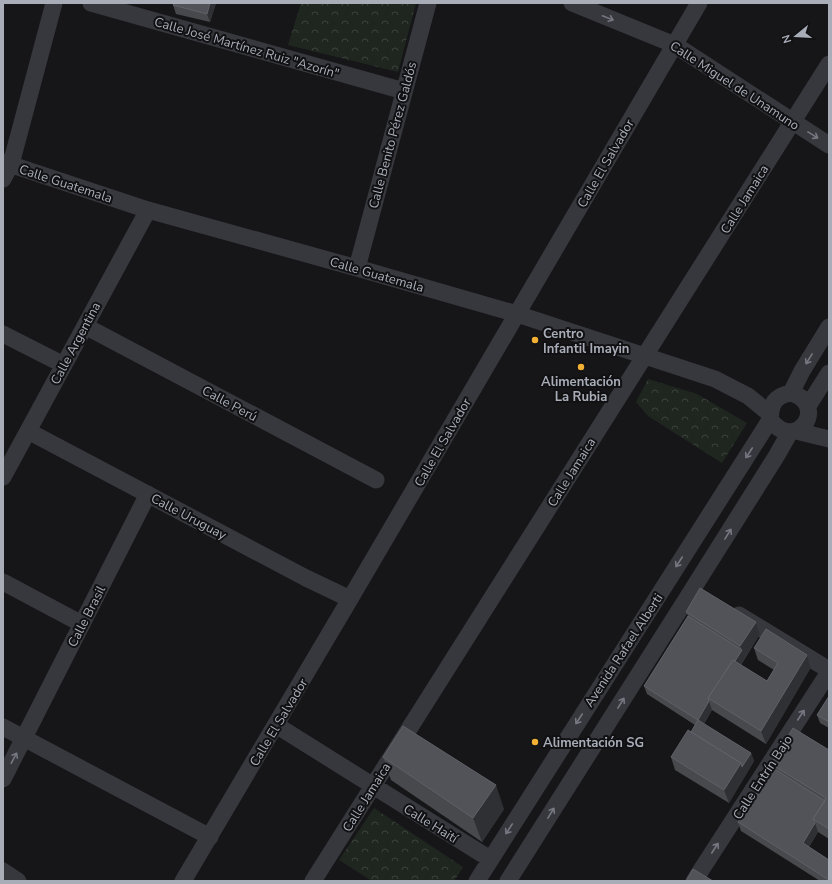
<svg xmlns="http://www.w3.org/2000/svg" width="832" height="884" viewBox="0 0 832 884" font-family="'Nunito Sans',sans-serif">
<style>
.forest{fill:url(#forest-crowns)}
.lines{fill:none;stroke-linecap:round;stroke-linejoin:round}
.street{stroke:#37383d;stroke-width:17}
.wall{fill:#47494d}
.shaded-wall{fill:#2f3033}
.building{fill:#525359;stroke:#5f6168}
.oneway{stroke:#757881}
.poi-dot{fill:#f2b134;stroke:#111113;stroke-width:1.5}
.labels{text-anchor:middle;stroke-width:4;stroke-linejoin:round;paint-order:stroke}
.street-label{font-size:13px;fill:#a8adb8;stroke:#111113}
.poi-label{font-size:13px;font-weight:bold;fill:#a8adb8;stroke:#111113;text-anchor:start}
</style>
<defs>
<pattern id="forest-crowns" width="20" height="18" patternUnits="userSpaceOnUse"><rect width="20" height="18" fill="#1e261f"/><path d="M2 6a3 3 0 1 1 6 0M12 15a3 3 0 1 1 6 0" fill="none" stroke="#3c433d"/></pattern>
</defs>
<rect width="100%" height="100%" fill="#161618"/>
<path class="forest" d="M301,3h115l-18,69 -110,-27z
M648,379l49,15 50,29 -25,40 -74,-47 -12,-14z
M374,808l89,59 -9,14h-82l-33,-21z"/>
<g class="lines">
<path class="street" d="M91,3l313,88
M572,3l103,42 154,100
M3,162l145,48 209,58 160,46 198,65 33,17 22,18
M3,179l8,-15 43,-161
M357,268l71,-265
M85,326l291,154
M3,334l61,31
M791,393c32,9 15,47 -9,37 -5,-2 -8,-6 -12,-10 1,-16 4,-24 21,-27z
M791,393l11,-22 27,-44
M808,406l21,-33
M28,431l278,147 44,21
M796,431l33,8
M3,477l145,-267
M3,582l79,42
M739,615l90,55
M276,725l214,134
M3,727l207,110
M3,779l145,-285
M3,871l15,10
M183,881l167,-282 349,-596
M313,881l516,-817
M477,881l293,-461
M508,881l186,-294 83,-132 13,-23
M694,881l135,-209"/>
</g>
<path class="wall" d="M174,3h42l-6,19 -34,-8 -3,-9z
M686,612l70,10 4,12 -19,31 26,16 7,-11 -16,-10 -4,-12 53,7 4,12 -45,77 -54,-34 -8,14 47,29 3,8 -25,42 -54,-33 -4,-13 20,-25 4,-7 -48,-31 -3,-8 44,-70z
M829,696v32l-9,-5 -3,-8z
M829,750v89l-11,-7 -9,15 20,13v21h-9l-79,-50 -3,-9 35,-54 -2,-4z
M383,757l121,52 -22,33 -91,-62z"/>
<path class="shaded-wall" d="M210,3h6l-6,19 -3,-8z
M756,622l4,12 -43,69 -6,-3 31,-50 -2,-4z
M807,655l4,12 -45,77 -5,-13z
M709,701l3,9 -11,19 -3,-9z
M751,753l3,8 -25,42 -5,-13 17,-27z
M496,785l8,24 -22,33 -9,-24z
M815,823l3,9 -12,20 -3,-9z"/>
<path class="building" d="M174,3h36l-3,11 -34,-9z
M700,588l56,34 -16,24 -54,-34z
M688,616l54,34 -7,11 -2,-1 -25,38 1,3 -11,19 -54,-34z
M766,629l41,26 -46,76 -53,-33 25,-38 34,21 11,-18 -24,-15z
M829,696v26l-12,-7z
M698,720l53,33 -9,14 -1,-4 -50,-31z
M403,726l93,59 -23,33 -90,-61z
M793,728l36,22v79l-16,-10 13,-21 -55,-34z
M688,730l53,33 -17,27 -53,-33z
M773,768l52,33 -12,18 2,4 -12,20 26,17v20l-91,-58z
M693,869l20,12h-27z"/>
<defs><path id="oneway-shaft" d="M-6 0H5M1.5-3L5.5 0L1.5 3" fill="none" stroke-width="1.6" stroke-linecap="round" stroke-linejoin="round"/></defs>
<g class="oneway">
<use href="#oneway-shaft" transform="translate(608 18) rotate(22)"/>
<use href="#oneway-shaft" transform="translate(813 135) rotate(32)"/>
<use href="#oneway-shaft" transform="translate(809 359) rotate(122)"/>
<use href="#oneway-shaft" transform="translate(749 453) rotate(123)"/>
<use href="#oneway-shaft" transform="translate(728 534) rotate(-58)"/>
<use href="#oneway-shaft" transform="translate(679 562) rotate(123)"/>
<use href="#oneway-shaft" transform="translate(621 703) rotate(-58)"/>
<use href="#oneway-shaft" transform="translate(801 715) rotate(-57)"/>
<use href="#oneway-shaft" transform="translate(579 719) rotate(123)"/>
<use href="#oneway-shaft" transform="translate(14 758) rotate(-62)"/>
<use href="#oneway-shaft" transform="translate(551 813) rotate(-58)"/>
<use href="#oneway-shaft" transform="translate(509 829) rotate(123)"/>
<use href="#oneway-shaft" transform="translate(715 848) rotate(-57)"/>
</g>
<g class="poi-dot">
<circle cx="535" cy="340" r="4"/>
<circle cx="581" cy="367" r="4"/>
<circle cx="535" cy="742" r="4"/>
</g>
<g class="labels">
<g class="street-label">
<text transform="translate(247 47) rotate(16)" y="5">Calle José Martínez Ruiz "Azorín"</text>
<text transform="translate(735 85) rotate(33)" y="5">Calle Miguel de Unamuno</text>
<text transform="translate(392 135) rotate(-75)" y="5">Calle Benito Pérez Galdós</text>
<text transform="translate(605 163) rotate(-60)" y="5">Calle El Salvador</text>
<text transform="translate(66 183) rotate(18)" y="5">Calle Guatemala</text>
<text transform="translate(744 199) rotate(-58)" y="5">Calle Jamaica</text>
<text transform="translate(377 274) rotate(16)" y="5">Calle Guatemala</text>
<text transform="translate(75 343) rotate(-62)" y="5">Calle Argentina</text>
<text transform="translate(230 403) rotate(28)" y="5">Calle Perú</text>
<text transform="translate(442 442) rotate(-60)" y="5">Calle El Salvador</text>
<text transform="translate(571 472) rotate(-58)" y="5">Calle Jamaica</text>
<text transform="translate(189 516) rotate(28)" y="5">Calle Uruguay</text>
<text transform="translate(86 616) rotate(-63)" y="5">Calle Brasil</text>
<text transform="translate(623 650) rotate(-57)" y="5">Avenida Rafael Alberti</text>
<text transform="translate(278 722) rotate(-59)" y="5">Calle El Salvador</text>
<text transform="translate(762 777) rotate(-57)" y="5">Calle Entrín Bajo</text>
<text transform="translate(366 797) rotate(-58)" y="5">Calle Jamaica</text>
<text transform="translate(431 823) rotate(32)" y="5">Calle Haití</text>
</g>
<g class="poi-label">
<text x="543" y="338">Centro<tspan x="543" dy="15">Infantil Imayin</tspan></text>
<text x="581" y="386" text-anchor="middle">Alimentación<tspan x="581" dy="15">La Rubia</tspan></text>
<text x="543" y="747">Alimentación SG</text>
</g>
</g>
<rect width="832" height="884" fill="none" stroke="#a8adb8" stroke-width="8"/>
<g transform="translate(796 36) rotate(252)" stroke="#111113" stroke-width="3" paint-order="stroke">
<path d="M0-3L7 15L0 10L-7 15Z" fill="#a8adb8"/>
<text y="-6" font-size="11" font-weight="bold" text-anchor="middle" fill="#a8adb8">N</text>
</g>
</svg>
